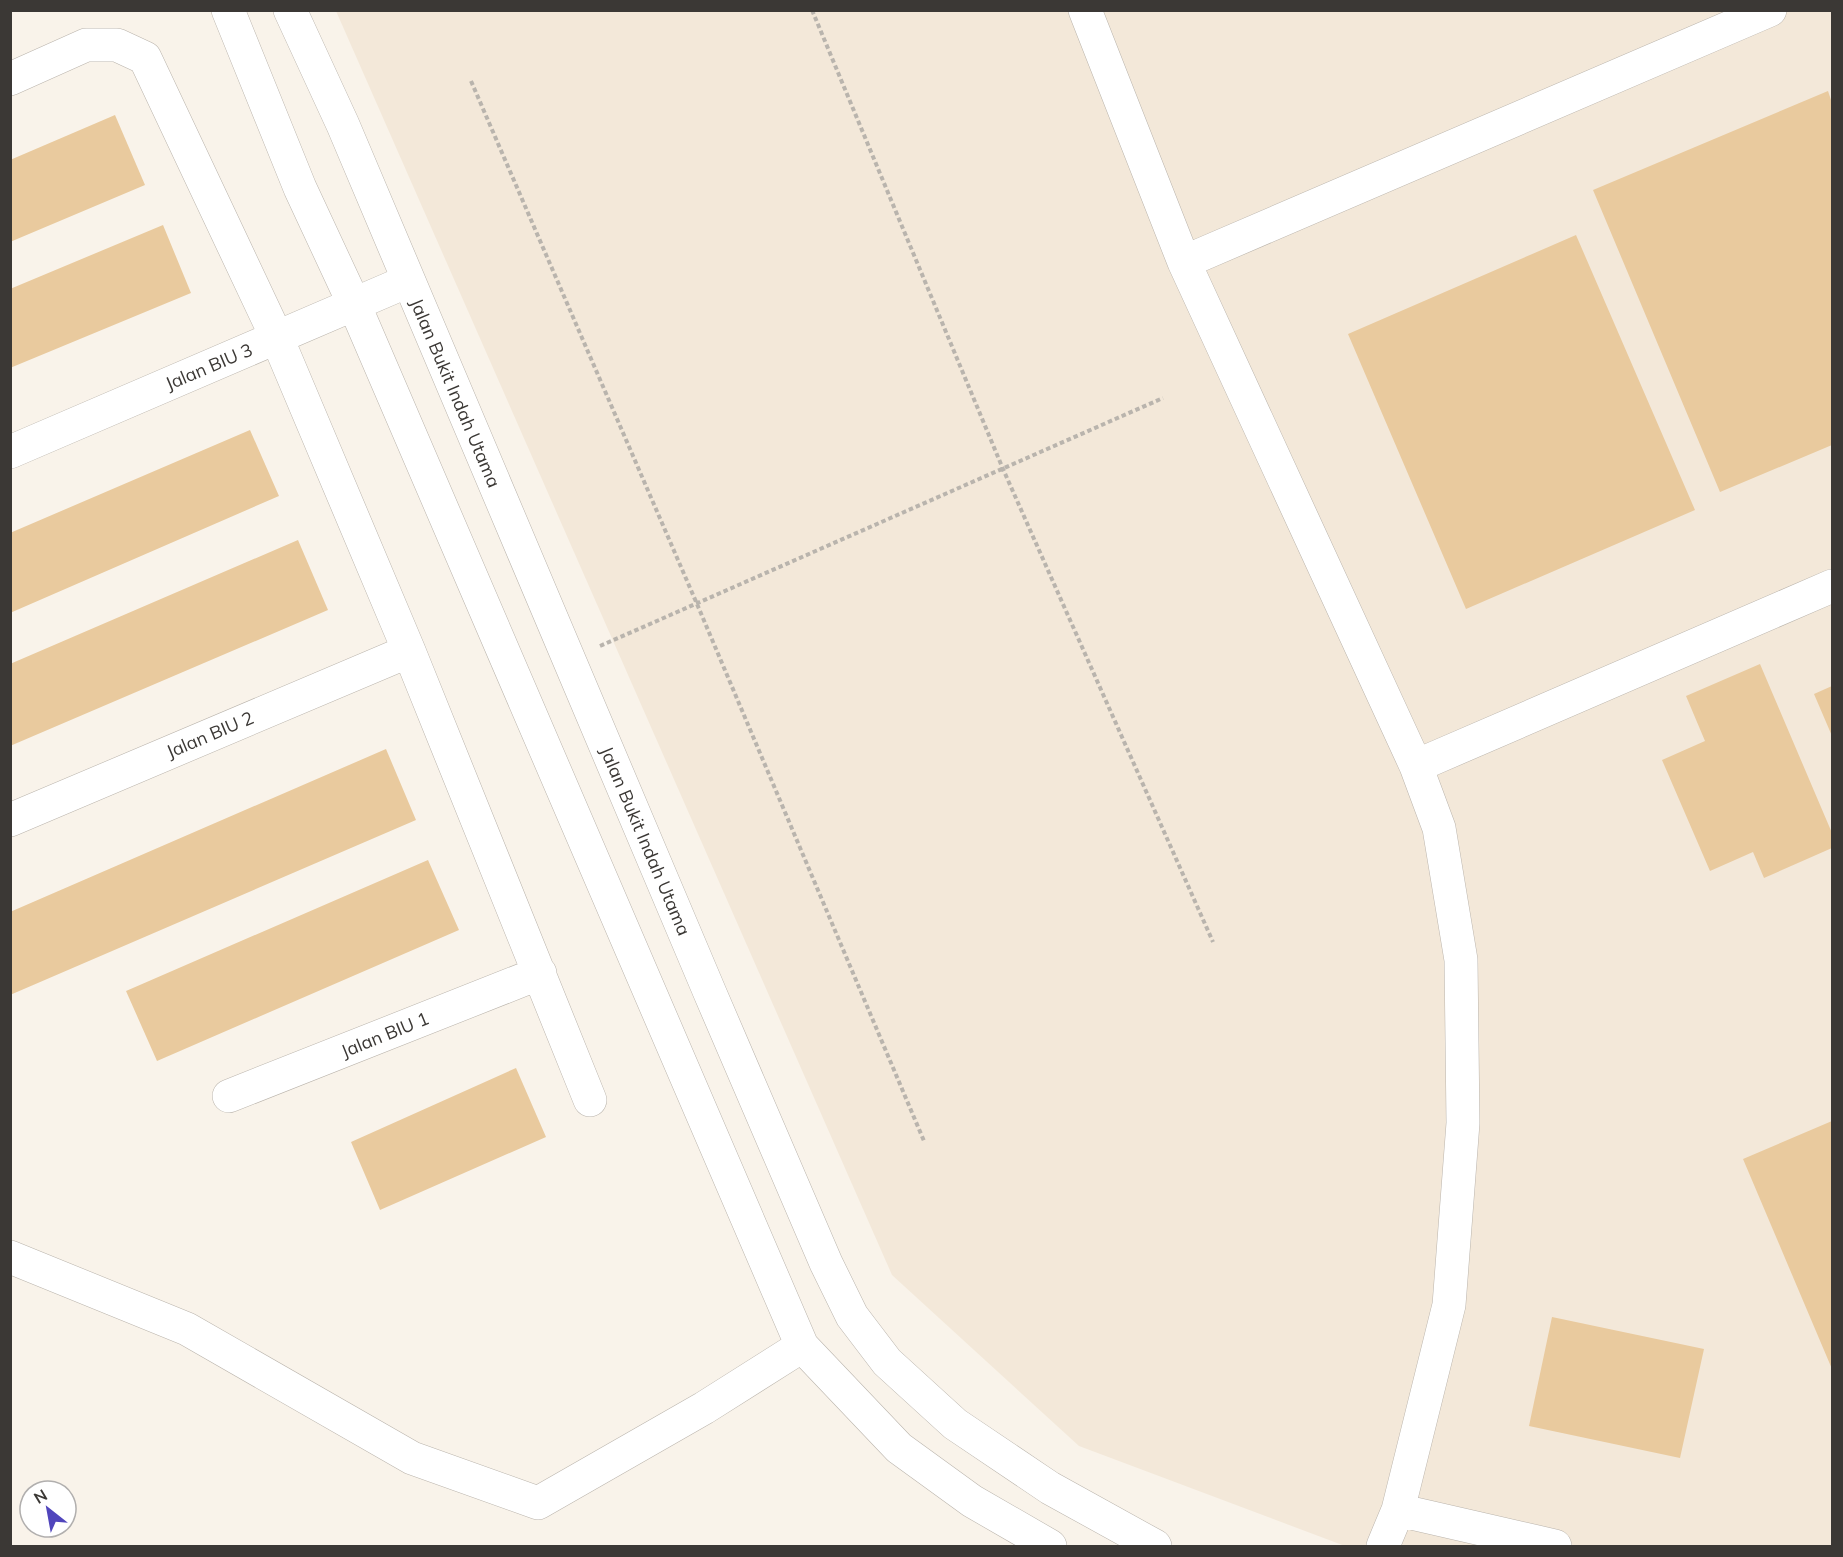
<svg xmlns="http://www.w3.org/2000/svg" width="1843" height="1557" viewBox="0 0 1843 1557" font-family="Mulish,sans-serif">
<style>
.built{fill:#f3e8d9}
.building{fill:#e9ca9e}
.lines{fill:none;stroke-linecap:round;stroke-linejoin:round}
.minor-casing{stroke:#bab4ac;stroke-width:34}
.path{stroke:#b9b4ad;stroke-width:4;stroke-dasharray:4.5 3;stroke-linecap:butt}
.minor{stroke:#fff;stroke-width:33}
.labels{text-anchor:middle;stroke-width:4.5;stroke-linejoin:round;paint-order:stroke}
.street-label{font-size:18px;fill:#3b3835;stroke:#fff}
</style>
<rect width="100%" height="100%" fill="#f9f3ea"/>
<path class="built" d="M336,11h1496v1535h-487l-266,-100 -187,-171z"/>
<path class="building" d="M1828,91l4,12v342l-112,47 -127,-302z
M115,115l30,70 -135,57v-82z
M163,225l28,68 -181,75v-79z
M1576,235l119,275 -229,99 -118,-275z
M250,430l29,66 -269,117v-80z
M298,540l30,70 -318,136v-82z
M1760,664l72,169v15l-68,30 -11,-26 -43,19 -48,-111 43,-19 -19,-45z
M1832,686v50l-18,-42z
M386,749l30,71 -406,175v-83z
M428,860l31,70 -302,131 -31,-70z
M516,1068l30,69 -166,73 -29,-68z
M1832,1121v248l-89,-210z
M1552,1317l152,32 -24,109 -151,-32z"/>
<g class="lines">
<g class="minor-casing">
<path id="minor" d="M228,10l72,178 54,116 448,1042 97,102 73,53 78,45
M290,10l53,115 367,868 116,270 26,53 35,46 68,62 95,64 105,58
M1085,10l99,252 232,504 23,62 22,132 2,163 -14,182 -51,205 -15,36
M10,79l76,-34h31l28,13 132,280 132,313 181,449
M1184,262l586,-252
M10,452l398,-171
M1416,766l416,-180
M10,820l399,-169
M229,1096l311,-123
M10,1257l177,72 225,129 126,45 166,-95 98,-62
M1398,1510l157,36"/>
</g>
<path class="path" d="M812,10l191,459 210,473
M471,81l226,523 227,537
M600,646l563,-248"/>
<use href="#minor" class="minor"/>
</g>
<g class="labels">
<g class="street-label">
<text transform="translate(209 367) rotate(-23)" y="6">Jalan BIU 3</text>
<text transform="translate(455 393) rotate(67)" y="6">Jalan Bukit Indah Utama</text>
<text transform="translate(210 735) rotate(-23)" y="6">Jalan BIU 2</text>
<text transform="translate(645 841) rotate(67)" y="6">Jalan Bukit Indah Utama</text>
<text transform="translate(385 1035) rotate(-22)" y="6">Jalan BIU 1</text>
</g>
</g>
<rect width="1843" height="1557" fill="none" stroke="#3b3835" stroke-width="24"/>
<g transform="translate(48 1509) rotate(329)"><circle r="28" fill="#ffffff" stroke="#b1afae" stroke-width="1.5"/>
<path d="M0-4.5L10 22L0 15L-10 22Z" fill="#5045bc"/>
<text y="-9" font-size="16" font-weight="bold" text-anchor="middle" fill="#3b3835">N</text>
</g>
</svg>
